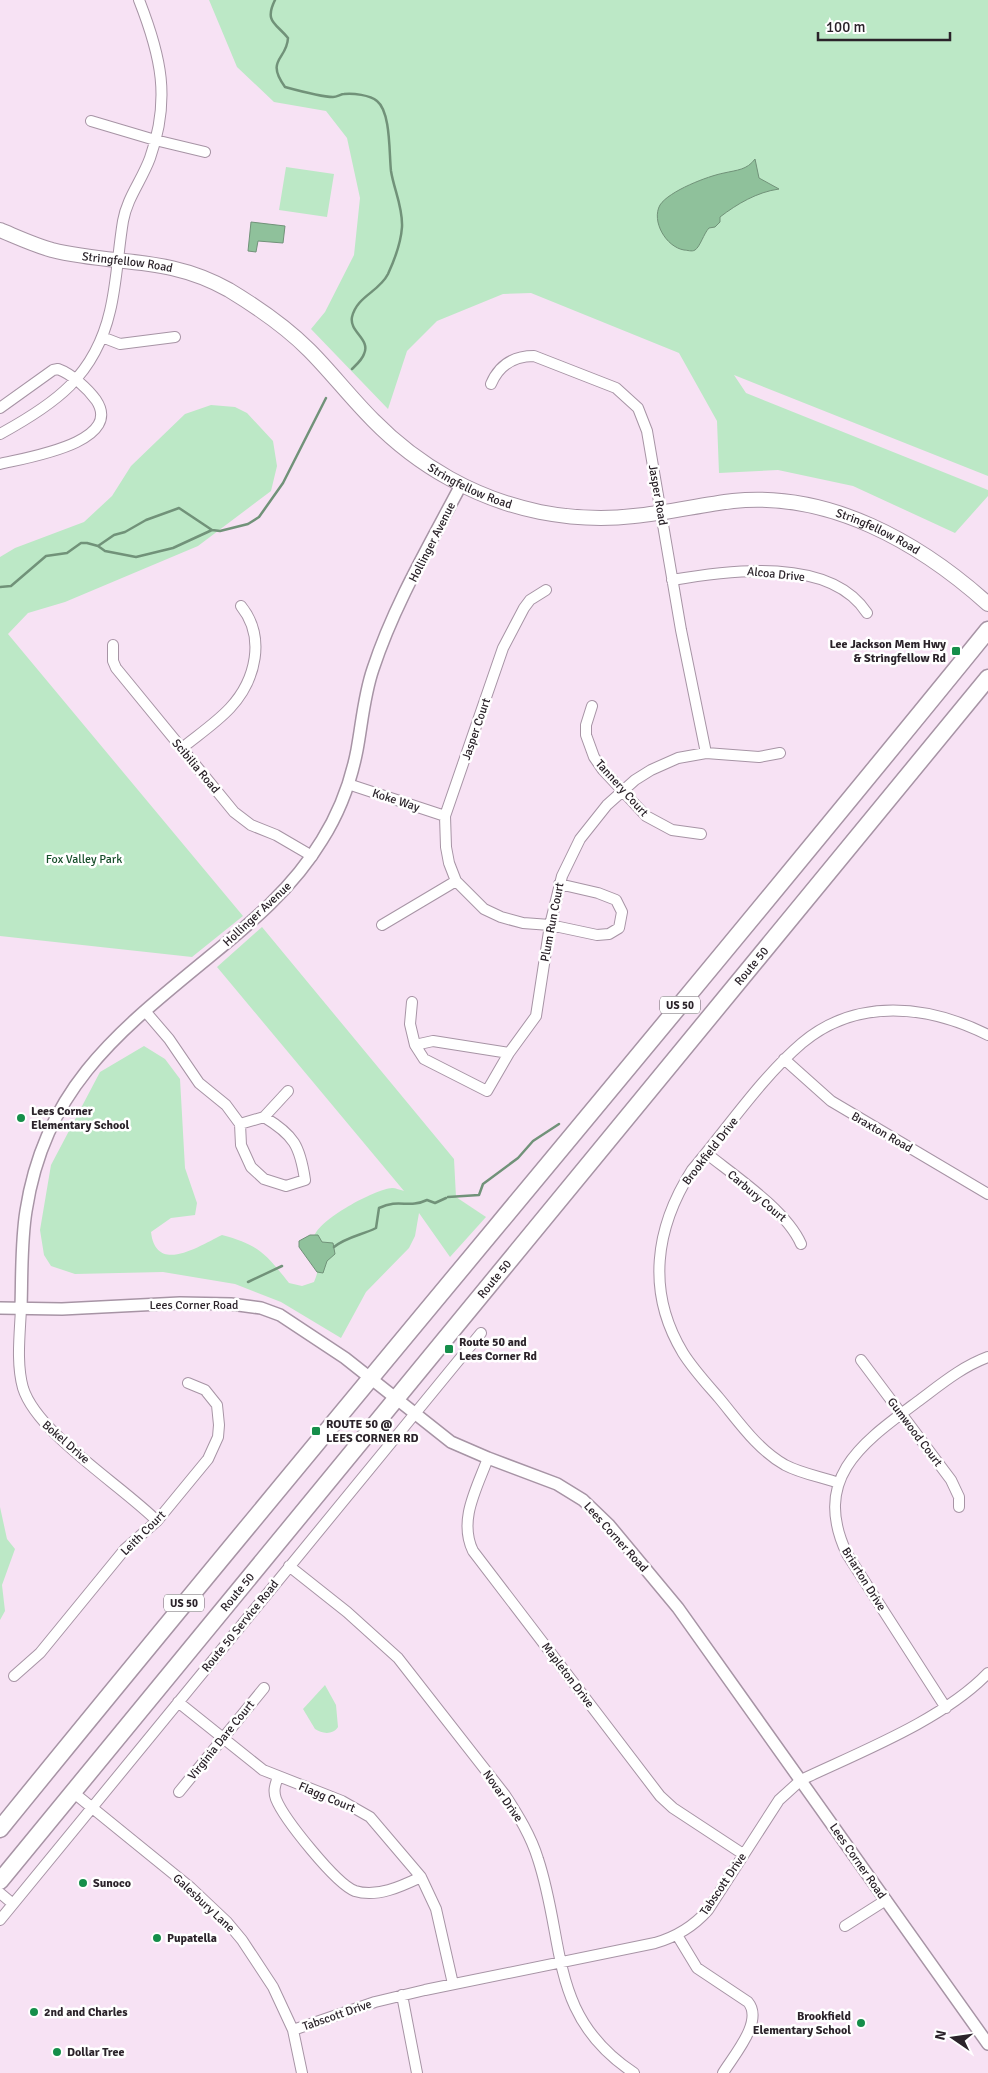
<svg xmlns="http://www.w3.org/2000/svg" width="988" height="2073" viewBox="0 0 988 2073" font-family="Signika,sans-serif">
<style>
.green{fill:#bce8c6}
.water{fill:#8fc19b;stroke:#719279}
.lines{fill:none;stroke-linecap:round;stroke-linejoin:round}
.stream{stroke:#719279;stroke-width:2.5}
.minor-casing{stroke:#a794a5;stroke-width:12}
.tertiary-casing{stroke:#a794a5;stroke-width:14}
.secondary-casing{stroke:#a794a5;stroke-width:16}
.trunk-casing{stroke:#a794a5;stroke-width:19}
.minor{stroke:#fff;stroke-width:10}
.tertiary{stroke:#fff;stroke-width:11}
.secondary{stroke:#fff;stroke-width:14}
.trunk{stroke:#fff;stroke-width:16}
.poi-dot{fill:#158e4a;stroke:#fff;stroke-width:2}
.labels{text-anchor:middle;stroke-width:5;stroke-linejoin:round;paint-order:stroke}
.shield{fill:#fff;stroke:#6b656a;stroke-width:1}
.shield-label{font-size:11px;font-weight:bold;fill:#2b232a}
.street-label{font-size:12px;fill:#2b232a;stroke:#fff}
.poi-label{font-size:12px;font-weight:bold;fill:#2b232a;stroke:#fff;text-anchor:start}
.park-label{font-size:12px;fill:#174f2b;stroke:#fff}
</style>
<rect width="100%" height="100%" fill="#f7e2f4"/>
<path class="green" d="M209,0h779v476l-254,-101 12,18 242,97v6l-33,37 -102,-47 -75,-16 -59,3 -2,-52 -38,-68 -148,-60 -28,1 -66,27 -30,30 -19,58 -77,-80 14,-17 29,-57 6,-57 -13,-60 -21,-27 -52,-9 -37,-35z
M286,167l48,7 -7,43 -48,-7z
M211,405l24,2 12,6 26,28 4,25 -6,25 -73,55 -133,56 -37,11 -20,21 235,282 -51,41 -192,-21v-379l15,-9 69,-26 28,-26 19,-30 54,-52z
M262,927l192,232 2,38 30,20 -36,40 -31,-44 -4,23 -6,12 -43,44 -25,46 -60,-36 -46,-18 -72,-12 -88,2 -24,-8 -7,-11 -4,-25 11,-65 49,-93 44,-26 21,13 15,20 5,89 12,35 -2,12 -24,3 -20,14c5,43 48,14 71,3 37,10 44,19 67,48l13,3 12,-4c10,-22 -4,-26 0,-45 4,-17 61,-48 78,-49 4,0 8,2 12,3l-187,-224z
M0,1507l7,32 8,10 -13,36 3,26 -5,9z
M325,1685l11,20 2,22c-5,8 -16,7 -23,2l-12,-20z"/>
<path class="water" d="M755,159l4,19 20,11c-22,3 -42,15 -59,28v5l-5,5 -6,1c-5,5 -9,19 -14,22 -3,2 -8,0 -11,0 -18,-3 -33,-29 -24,-45 9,-14 48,-29 64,-32 13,-3 23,-3 31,-14z
M251,222l34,4 -2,17 -25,-2 -2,11 -8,-1z
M310,1235h8l4,7 11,1 2,11 -8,7 -4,12 -6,-1 -18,-25v-6z"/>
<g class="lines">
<path class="stream" d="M275,0c-11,22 1,23 13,38 -1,22 -23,21 -3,49 11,3 38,10 48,10 4,0 8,-3 11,-3 9,-1 26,1 33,7 14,11 12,53 14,70 3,19 12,36 11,56 -1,14 -8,34 -14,47 -9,18 -31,22 -36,43 -3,15 19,22 12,37 -2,6 -8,11 -12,15
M98,546l16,-11 11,-3 21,-12 33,-12 33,22
M0,587l11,-1 35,-30 21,-3 14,-10h6l11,3 7,5 31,6 37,-9 39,-18 8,1 28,-7 11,-7 24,-34 43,-85
M448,1197l31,-2 4,-11 35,-26 15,-17 26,-17
M334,1247c12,-10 28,-12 42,-19l3,-20c21,-10 29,1 48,-8l8,3 11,-5
M248,1282l34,-16"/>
<g class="minor-casing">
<path id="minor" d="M91,121l64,19 50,12
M102,337l18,7 55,-7
M491,384c8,-19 22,-28 43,-28l82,32 22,20 9,23 34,199 25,123
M0,408l53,-38 5,-1c14,5 30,20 38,31 29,43 -72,58 -96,64
M0,434c55,-30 95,-58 110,-123 7,-29 8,-60 13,-90 4,-23 19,-41 27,-63 21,-59 11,-102 -11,-158
M672,580c57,-10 158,-24 195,33
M546,590l-16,10 -6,8 -21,40 -58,168 1,31 3,16 7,18 28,28 17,8 22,6 27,2 47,10 12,-1 10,-6 3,-16 -6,-12 -18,-7 -39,-9
M113,645v16l3,7 118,144 17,13 25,10 36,21
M592,706l-6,19v10l8,22 9,13 43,46 26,14 29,4
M182,748c16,-13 34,-25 48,-40 26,-28 36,-71 11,-102
M348,784l97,32
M382,925l74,-44
M412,1002l-2,22 5,21
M145,1011l24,28 30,44 27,22 14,19 1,21 10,22 13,12 22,7 19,-6c-5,-34 -11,-45 -41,-63l-24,7
M509,1053l-22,38 -63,-32 -9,-14 18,-4 76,12 27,-37 14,-91 12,-49 18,-37 27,-34 28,-25 16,-10 27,-12 28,-5 53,4 21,-4
M784,1059l47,42 157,93
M264,1117l24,-26
M706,1153c30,24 80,57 95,91
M21,1308c-1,25 -5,55 2,80 14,45 98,97 134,133
M861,1360l90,120 8,17v10
M488,1458c-11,30 -30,62 -15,93l187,245 13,12 70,46
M839,1483c-17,-6 -37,-9 -54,-18 -28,-16 -46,-43 -66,-67 -13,-15 -26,-29 -36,-45 -37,-61 -28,-125 9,-183 35,-41 69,-92 110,-127 55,-46 126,-38 186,-8
M289,1566l58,46 51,46 107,137c13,20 26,41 33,64 28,85 10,157 96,214
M14,1676l26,-23 85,-104 32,-28 51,-62 10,-22 1,-12 -2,-20 -12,-15 -17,-7
M178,1702l85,68 79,31 28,16 51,60 15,32 17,75
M946,1708l-99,-154c-36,-76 15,-111 70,-152 23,-17 44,-35 71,-45
M278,1777c-3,8 -5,14 -2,22 8,20 60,85 79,92 22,7 47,-5 66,-14
M179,1792l85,-104
M74,1793l117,95 36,34 15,18 31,47 20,43 9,43
M0,1893l13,11
M0,1920l481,-587
M845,1926l41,-26
M677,1935l20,33 51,34c16,19 -14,53 -25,71
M402,1995l15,78
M293,2030l82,-28 50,-12 230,-47c21,-6 38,-16 53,-33l71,-110 22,-20c59,-28 142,-60 187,-107"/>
</g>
<g class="tertiary-casing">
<path id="tertiary" d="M0,1308l62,1 118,-6 51,1 30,4 19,7 65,43 106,84 37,16 69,26 26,16 26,25 69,83 310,436
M21,1308c1,-33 0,-66 5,-97 19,-123 92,-179 182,-253 43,-35 85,-70 114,-118 17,-27 29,-59 35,-90 5,-27 7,-55 16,-81 21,-64 57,-125 88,-184"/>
</g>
<g class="secondary-casing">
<g id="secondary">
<path id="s1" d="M0,230c17,7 34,15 52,20 64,16 115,5 177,40 28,17 57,37 80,60 22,22 41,47 64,70 45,46 103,79 167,92 31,6 63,8 94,4 33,-3 66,-11 99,-15 96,-10 186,41 255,103"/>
</g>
</g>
<g class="trunk-casing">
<g id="trunk">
<path d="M0,1829c326,-402 662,-797 988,-1199"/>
<path id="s2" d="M0,1881l988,-1203"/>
</g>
</g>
<use href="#minor" class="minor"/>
<use href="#tertiary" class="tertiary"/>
<use href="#secondary" class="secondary"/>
<use href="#trunk" class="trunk"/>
</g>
<g class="poi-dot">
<rect x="951" y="646" width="10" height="10" rx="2.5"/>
<circle cx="21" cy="1118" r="5"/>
<rect x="444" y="1344" width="10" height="10" rx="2.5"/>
<rect x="311" y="1426" width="10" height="10" rx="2.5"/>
<circle cx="83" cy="1883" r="5"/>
<circle cx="157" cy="1938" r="5"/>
<circle cx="34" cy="2012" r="5"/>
<circle cx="861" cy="2023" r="5"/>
<circle cx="57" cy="2052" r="5"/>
</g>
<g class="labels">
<g class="shield">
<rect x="660" y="996.5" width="40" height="17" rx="4"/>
<rect x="164" y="1594.5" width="40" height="17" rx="4"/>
</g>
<g class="shield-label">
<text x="680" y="1009">US 50</text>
<text x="184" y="1607">US 50</text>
</g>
<g class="street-label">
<text dy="4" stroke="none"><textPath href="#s1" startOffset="132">Stringfellow Road</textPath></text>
<text dy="4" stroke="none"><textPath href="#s1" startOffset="552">Stringfellow Road</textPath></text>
<text transform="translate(658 495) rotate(80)" y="4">Jasper Road</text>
<text dy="4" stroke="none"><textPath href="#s1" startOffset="972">Stringfellow Road</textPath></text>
<text transform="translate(432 542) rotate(-63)" y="4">Hollinger Avenue</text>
<text transform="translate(776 574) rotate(6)" y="4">Alcoa Drive</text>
<text transform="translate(476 729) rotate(-71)" y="4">Jasper Court</text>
<text transform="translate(196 766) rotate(50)" y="4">Scibilia Road</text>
<text transform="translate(622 788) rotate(48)" y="4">Tannery Court</text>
<text transform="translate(396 800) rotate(18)" y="4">Koke Way</text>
<text transform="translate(257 914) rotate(-43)" y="4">Hollinger Avenue</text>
<text transform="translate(552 922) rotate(-79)" y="4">Plum Run Court</text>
<text dy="4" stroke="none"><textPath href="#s2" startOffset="1184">Route 50</textPath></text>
<text transform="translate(882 1132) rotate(30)" y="4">Braxton Road</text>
<text transform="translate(710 1151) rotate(-52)" y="4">Brookfield Drive</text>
<text transform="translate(757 1196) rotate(40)" y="4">Carbury Court</text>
<text dy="4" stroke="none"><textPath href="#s2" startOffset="779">Route 50</textPath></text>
<text x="194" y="1309">Lees Corner Road</text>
<text transform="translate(915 1432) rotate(53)" y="4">Gumwood Court</text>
<text transform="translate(66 1442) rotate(41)" y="4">Bokel Drive</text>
<text transform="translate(143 1533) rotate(-45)" y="4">Leith Court</text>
<text transform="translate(616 1537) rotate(48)" y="4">Lees Corner Road</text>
<text transform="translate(864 1579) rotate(58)" y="4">Briarton Drive</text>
<text dy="4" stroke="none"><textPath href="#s2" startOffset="374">Route 50</textPath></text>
<text transform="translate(240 1626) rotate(-51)" y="4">Route 50 Service Road</text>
<text transform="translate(568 1675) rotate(53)" y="4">Mapleton Drive</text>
<text transform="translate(221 1740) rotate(-51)" y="4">Virginia Dare Court</text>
<text transform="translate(503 1796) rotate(55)" y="4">Novar Drive</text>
<text transform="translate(327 1797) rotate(23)" y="4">Flagg Court</text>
<text transform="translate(858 1861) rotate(55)" y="4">Lees Corner Road</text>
<text transform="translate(723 1884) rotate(-56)" y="4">Tabscott Drive</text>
<text transform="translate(204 1903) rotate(43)" y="4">Galesbury Lane</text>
<text transform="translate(337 2015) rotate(-19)" y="4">Tabscott Drive</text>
</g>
<g class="poi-label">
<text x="946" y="648" text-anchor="end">Lee Jackson Mem Hwy<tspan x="946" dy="14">&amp; Stringfellow Rd</tspan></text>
<text x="31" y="1115">Lees Corner<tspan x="31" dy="14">Elementary School</tspan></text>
<text x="459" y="1346">Route 50 and<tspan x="459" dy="14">Lees Corner Rd</tspan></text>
<text x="326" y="1428">ROUTE 50 @<tspan x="326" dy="14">LEES CORNER RD</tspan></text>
<text x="93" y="1887">Sunoco</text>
<text x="167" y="1942">Pupatella</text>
<text x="44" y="2016">2nd and Charles</text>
<text x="851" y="2020" text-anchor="end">Brookfield<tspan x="851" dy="14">Elementary School</tspan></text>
<text x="67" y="2056">Dollar Tree</text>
</g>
<g class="park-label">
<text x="84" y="863">Fox Valley Park</text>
</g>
</g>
<g transform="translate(953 2038) rotate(283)" stroke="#ffffff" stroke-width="4" paint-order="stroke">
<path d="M0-4L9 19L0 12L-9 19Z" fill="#2b232a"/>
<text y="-8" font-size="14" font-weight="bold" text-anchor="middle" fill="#2b232a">N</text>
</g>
<path d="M818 32v8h132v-8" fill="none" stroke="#2b232a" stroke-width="2.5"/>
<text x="826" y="32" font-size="15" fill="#2b232a" stroke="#ffffff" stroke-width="4" paint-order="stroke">100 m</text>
</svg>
